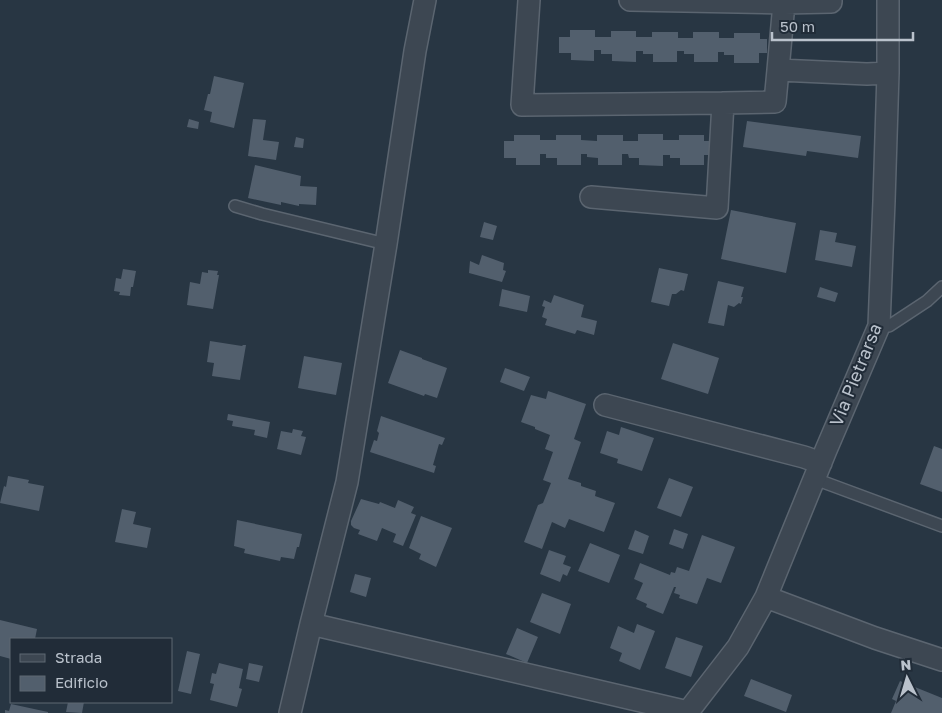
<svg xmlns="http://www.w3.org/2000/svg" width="942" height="713" viewBox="0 0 942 713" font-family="'Golos Text',sans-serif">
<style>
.building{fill:#525f6d}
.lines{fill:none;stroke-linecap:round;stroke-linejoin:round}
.lane-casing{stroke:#5b6570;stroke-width:14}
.street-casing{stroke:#5b6570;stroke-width:24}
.lane{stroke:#3d4752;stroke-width:11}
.street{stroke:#3d4752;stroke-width:21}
.labels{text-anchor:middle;stroke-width:4;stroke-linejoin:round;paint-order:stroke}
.street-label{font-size:18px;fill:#bac2cc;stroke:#212c38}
</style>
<rect width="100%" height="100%" fill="#283643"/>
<path class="building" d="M570,30h25v7h16v-6h25v6h16v-5h26v6h15v-6h26v6h15v-5h26v6h7v14h-8v10h-25v-8h-10v-3h-6v10h-24v-8h-10v-3h-7v11h-24v-8h-10v-3h-7v11l-24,-1v-7h-11v-4h-7v11l-23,-1v-7h-12v-16h11z
M214,76l30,7 -10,45 -24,-6 2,-10 -8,-2 4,-16h2z
M189,119l10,3 -1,7 -11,-2z
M253,119l13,1 -3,20 16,2 -3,18 -28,-4z
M747,121l114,15 -3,22 -51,-7 -1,5 -63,-9z
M638,134h25v6h16v-5h25v6h8l-1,14h-7v10h-24v-7h-10v-3h-7v11l-24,-1v-7h-10l-1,-4h-6v11h-24v-7l-11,-1v-3h-6v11h-24v-7h-11v-4h-6v11h-24v-7h-12v-17h10v-6h26v5h16v-5h25v5l16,1v-6h26v6h15z
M296,137l8,2 -1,9 -9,-1z
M255,165l46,11 -1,10 17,1 -1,18 -17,-1v2l-18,-4v3l-33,-7z
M731,210l65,13 -10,50 -65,-14z
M484,222l13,4 -4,14 -13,-3z
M820,230l17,3 -2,9 21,4 -4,21 -37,-7z
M482,255l22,8 -1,7 3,1 -4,11 -33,-9 1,-12 9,4z
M659,268l29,6 -4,17 -3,-1 -5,4h-4l-3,12 -18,-4z
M123,269l13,2 -3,16h-2l-1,9 -11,-1 1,-3 -6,-1 2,-13 5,1z
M208,270l10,1 -1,4h2l-6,34 -26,-4 3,-23 10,2 2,-12 6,1z
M718,281l26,6 -3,10h2l-2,7 -2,-1 -5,4 -6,-2 -4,21 -16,-3z
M820,287l18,6 -3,9 -18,-5z
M502,289l28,7 -3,16 -28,-6z
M554,295l30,10 -3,12 16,4 -3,14 -17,-5 -2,4 -30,-9 2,-6 -5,-2 3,-10 -3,-1 2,-6 7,3z
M210,341l32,5 1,-1h3l-6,35 -28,-4 2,-13 -7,-1z
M673,343l46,15 -11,36 -47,-15z
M400,350l22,8v1l25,9 -10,30 -12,-4 -1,2 -36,-13z
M304,356l38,7 -6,32 -38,-7z
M505,368l25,9 -6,14 -24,-9z
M548,391l38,13 -12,35 7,3 -13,37 13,4v3l15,5 -1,5 20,7 -11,29 -35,-13 -4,9 -13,-6 -10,27 -18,-7 14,-37 5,-2 8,-20 -8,-3 10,-28 -8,-3 5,-14 -15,-6v-2l-14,-5 10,-27 15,4z
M228,414l42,8 -3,16 -13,-3 1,-5 -23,-4 1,-5 -6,-1z
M381,416l64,22 -3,7 -3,-1 -6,21 3,1 -2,7 -64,-21 4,-12 3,1 2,-8 -2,-2z
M621,427l33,11 -12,33 -25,-8 1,-4 -18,-6 7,-22 12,4z
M293,429l10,2 -2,5 5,1 -5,18 -24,-6 4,-18 11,2z
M934,446l8,3v43l-22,-8z
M8,476l21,4 -1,3 16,3 -5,25 -39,-8 4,-17 2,1z
M669,478l24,9 -12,30 -24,-9z
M361,499l18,5 1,-2 15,6 3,-8 16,7 -3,6 5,2 -13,31 -10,-4 3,-8 -14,-6 -5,13 -19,-7 2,-4 -6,-2 -3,-3v-4z
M122,509l14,3 -3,12 18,4 -4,20 -32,-6z
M421,516l31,12 -16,39 -17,-8 2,-5 -12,-6z
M237,520l65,14 -3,13h-2l-3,12 -13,-2 -1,4 -36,-8 1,-4 -11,-3z
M674,529l14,5 -5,15 -14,-5z
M635,530l14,6 -6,18 -15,-5z
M702,535l33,12 -14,36 -14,-5 -10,26 -18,-6 1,-3 -6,-2 2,-6h-2l-11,27 -17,-7 1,-3 -11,-5 7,-16 -9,-4 6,-16 30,12 1,-3 4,1 2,-6 12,4z
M590,543l30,12 -11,28 -31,-12z
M549,550l17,6 -3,8 8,3 -4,9 -4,-2 -3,8 -20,-8z
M355,574l16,4 -5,19 -16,-5z
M542,593l29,11 -11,30 -30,-12z
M0,620l37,9 -2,10h-24v20l-11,-3z
M637,624l18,7 -15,39 -21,-9 3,-8 -12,-5 8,-22 16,7z
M517,628l21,9 -11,26 -21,-9z
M676,637l27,9 -12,31 -26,-9z
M187,651l13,3 -9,40 -13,-3z
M219,663l24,6 -4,19 3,1 -5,18 -27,-7 4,-16 -4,-1 2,-10 4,1z
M249,663l14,3 -4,16 -13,-3z
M751,679l41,16 -6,17 -42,-16z
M900,681l42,17v15h-51l5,-12 -4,-2z
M68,702h16l-2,11 -16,-1z
M11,704l37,8v1h-43v-3l4,1z"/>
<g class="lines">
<g class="lane-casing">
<path id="lane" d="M235,206l27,8 124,30
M879,326h10l38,-25 15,-14
M815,479l127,47"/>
</g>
<g class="street-casing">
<path id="street" d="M529,0l-7,105 201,-2 -6,105 -126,-11
M630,0l154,3 47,-1v-2
M778,70l6,-67
M723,103l52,-1 3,-32 89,4 21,-1
M605,405l199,52 17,6
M766,597l109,41 67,22
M311,624l377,88
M290,713l21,-89 36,-142 39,-238 29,-193 10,-51
M687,713l51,-66 28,-50 60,-147 53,-124 5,-125 4,-128v-73"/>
</g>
<use href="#lane" class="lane"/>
<use href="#street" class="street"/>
</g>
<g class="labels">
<g class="street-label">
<text transform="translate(856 375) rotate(-68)" y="6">Via Pietrarsa</text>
</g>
</g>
<rect x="10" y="638" width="162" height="65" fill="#212c38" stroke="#5e6873"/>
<rect x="20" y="654" width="25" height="8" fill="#3d4752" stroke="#5e6873"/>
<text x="55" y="663" font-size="15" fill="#bac2cc">Strada</text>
<rect x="20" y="676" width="25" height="15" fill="#525f6d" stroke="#5e6873"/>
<text x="55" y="688" font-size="15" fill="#bac2cc">Edificio</text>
<g transform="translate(907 678) rotate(355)" stroke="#212c38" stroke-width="4" paint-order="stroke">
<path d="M0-4L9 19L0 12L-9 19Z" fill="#bac2cc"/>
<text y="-8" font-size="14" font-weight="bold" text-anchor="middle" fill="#bac2cc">N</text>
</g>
<path d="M772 32v8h141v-8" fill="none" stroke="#bac2cc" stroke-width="2.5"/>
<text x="780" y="32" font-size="15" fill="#bac2cc" stroke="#212c38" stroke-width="4" paint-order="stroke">50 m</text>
</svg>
